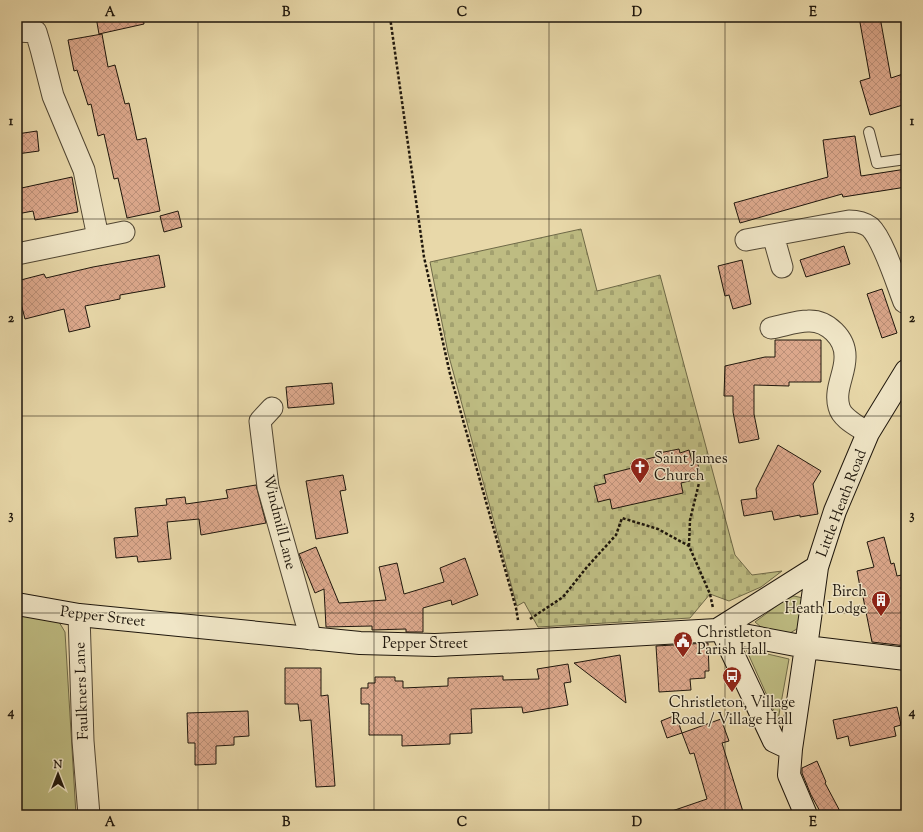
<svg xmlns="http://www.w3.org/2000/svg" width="923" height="832" viewBox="0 0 923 832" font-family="'Sorts Mill Goudy',serif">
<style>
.grass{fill:#bebc82;stroke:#6e6947}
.cemetery{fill:url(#cemetery-stones);stroke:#6e6947}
.building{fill:url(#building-cross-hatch);stroke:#1e160c}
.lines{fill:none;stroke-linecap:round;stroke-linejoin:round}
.lane-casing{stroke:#504633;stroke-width:12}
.street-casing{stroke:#504633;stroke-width:23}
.secondary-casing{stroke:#1e160c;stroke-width:24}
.path{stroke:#1e160c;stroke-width:2.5;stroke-dasharray:3 2;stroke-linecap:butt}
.lane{stroke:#f0e6c7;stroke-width:10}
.street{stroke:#f0e6c7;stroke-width:21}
.secondary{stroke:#f0e6c7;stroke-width:22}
.grid{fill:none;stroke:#1e160c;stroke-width:1;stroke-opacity:0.55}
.labels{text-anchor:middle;stroke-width:3;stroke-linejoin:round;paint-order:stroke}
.poi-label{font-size:15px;fill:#1e160c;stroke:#f0e6c7;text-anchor:start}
.street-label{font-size:15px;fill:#1e160c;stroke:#f0e6c7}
.neatline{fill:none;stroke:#1e160c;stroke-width:1.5}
.grid-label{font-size:13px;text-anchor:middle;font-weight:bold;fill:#1e160c}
</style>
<defs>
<pattern id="cemetery-stones" width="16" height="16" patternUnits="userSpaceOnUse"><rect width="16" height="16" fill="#bebc82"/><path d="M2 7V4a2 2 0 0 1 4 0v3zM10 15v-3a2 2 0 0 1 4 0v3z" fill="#a3a16f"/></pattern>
<pattern id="building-cross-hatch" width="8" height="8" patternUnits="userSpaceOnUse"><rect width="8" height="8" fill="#dca88c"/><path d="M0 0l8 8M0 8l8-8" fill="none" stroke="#bc9078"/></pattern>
</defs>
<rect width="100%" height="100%" fill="#e8d8a9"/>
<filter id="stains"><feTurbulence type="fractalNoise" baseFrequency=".005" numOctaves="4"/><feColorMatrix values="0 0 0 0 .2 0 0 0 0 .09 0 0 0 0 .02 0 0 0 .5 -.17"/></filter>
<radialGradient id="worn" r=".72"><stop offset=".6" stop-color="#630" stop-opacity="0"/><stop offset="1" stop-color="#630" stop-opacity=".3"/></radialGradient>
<path class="grass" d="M794,596l9,2 -1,28 -12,7 -23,-1 -12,-10 31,-23z
M17,614l42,8 6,10 11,183h-59z
M746,649l43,10 -11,61z"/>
<path class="cemetery" d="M581,229l16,62 63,-16 75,280 17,20 30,-4 -21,16 -32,14 -19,-7 -20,24 -152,9 -14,-25 -7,4 -69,-253 -18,-91z"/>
<path class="building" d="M96,17h47l1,7 -45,10z
M859,17h21l11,61 15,-5v31l-36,11 -10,-34 10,-3z
M102,34l6,33 7,-2 10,39 4,-1 8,37 9,-2 14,73 -33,7 -9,-40 -4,1 -10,-45 -6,2 -7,-32 -3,1 -11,-35 -3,1 -6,-31z
M37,131l2,20 -22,3v-20z
M855,136l6,40 45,-7v18l-63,10 -1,-3 -102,29 -6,-20 94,-26 -5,-37z
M72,177l6,35 -43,8 -2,-9 -16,3v-25z
M178,211l4,16 -18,5 -4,-16z
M844,246l6,18 -44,13 -6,-17z
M159,255l6,32 -45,8v4l-35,7 5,21 -21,5 -5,-23 -39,10 -8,-31v-7l27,-7 2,4 47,-11z
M742,260l9,44 -18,5 -4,-14 -4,1 -7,-30z
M882,289l15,44 -15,5 -15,-44z
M775,340h46v42h-32v4l-35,-1v29l5,25 -20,4 -6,-31v-16h-9l1,-30 40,-9h10z
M332,383l2,21 -46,4 -2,-21z
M778,445l43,26 -8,13 5,30 -18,3v-2l-26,5 -2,-9 -28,5 -3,-16 16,-2 -1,-9z
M679,449l1,4 9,-3 3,11 5,-1 4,18 -20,5 2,10 -71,16 -2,-10 -12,3 -4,-16 12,-3 -2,-8 28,-7 -1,-5 28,-7v-3z
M343,475l3,15 -6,1 8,42 -32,6 -10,-58z
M256,485l10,38 -65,12 -2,-16 -32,3 4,37 -33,3 -1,-6 -21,2 -2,-20 24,-2 -3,-28 32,-3 -1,-6 19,-2 1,7 42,-6 -2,-8z
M884,537l7,27 3,-1 3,13 9,-2v72l-34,-4 -11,-55h-1l-3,-16 17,-4 -7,-25z
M316,547l23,56 47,-3 -7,-33 18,-4 7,31 40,-12 -4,-14 25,-10 13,37 -26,10 -1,-5 -28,8v24h-17v-3l-34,1v-4l-46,1 -2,-38 -9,4 -16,-39z
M708,643l1,28h-4v7l-15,1 1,11 -32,2 -3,-46z
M620,655l6,48 -52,-40z
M568,664l3,18 -7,1 4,22 -45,8 -1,-6 -51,2 1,24 -22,1v10l-48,2v-11h-33v-31h-8v-16h7v-5h7v-6h20v4h8v7l45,-2v-8l55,-2v4l36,-1 -2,-10z
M285,668h36v28l7,-1 7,91 -19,1 -5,-67 -11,1 -2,-17h-13z
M897,707l4,18 -7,2 2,9 -46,10 -2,-10 -11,3 -4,-19z
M248,711l1,25 -15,1v8l-18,1v18l-21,1v-22h-7l-1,-30z
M676,715l6,18 -15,5 -6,-17z
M721,719l8,22 -7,2 22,72h-74l-1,-3 38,-13 -13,-46 -4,1 -8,-21z
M817,761l9,21 -1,1 17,32h-20l-11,-20 -9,-22v-5z"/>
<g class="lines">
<g class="lane-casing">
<path id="lane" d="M869,132l8,31 29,-4"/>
</g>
<g class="street-casing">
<path id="street" d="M17,31l19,1 5,17 12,47 31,74 14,67
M773,235l9,32
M746,240l103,-19c8,0 14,1 21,6 13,12 27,57 34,75l2,1
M17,254l107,-22
M771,328c12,-2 25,-7 37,-7 19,-1 38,17 37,37 0,16 -11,32 -6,49 3,12 19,19 29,26
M272,408l-12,13 8,66 43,152
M79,615l4,126 6,74"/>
</g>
<g class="secondary-casing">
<path id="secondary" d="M17,604l62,11 281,28 75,2 87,-4 195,-11 100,-63
M717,630l5,1 52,110 17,8
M722,631l84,16 100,12
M806,815l-17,-40 2,-26 15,-102 11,-80 18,-56 33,-78 38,-62"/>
</g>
<path class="path" d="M390,17l34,240 26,117 66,234 2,12
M689,546l1,-26 9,-37
M530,619l33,-22 24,-30 29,-32 6,-17 36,11 31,17 21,48 3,14"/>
<use href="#lane" class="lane"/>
<use href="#street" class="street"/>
<use href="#secondary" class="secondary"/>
</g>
<path class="grid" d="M198,17v798M374,17v798M549,17v798M725,17v798M17,219h889M17,416h889M17,613h889"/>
<defs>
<g id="church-pin" transform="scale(1)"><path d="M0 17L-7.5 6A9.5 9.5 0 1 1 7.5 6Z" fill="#8f2418" stroke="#f0e6c7"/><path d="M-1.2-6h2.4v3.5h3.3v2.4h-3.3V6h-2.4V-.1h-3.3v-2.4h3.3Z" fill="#fff"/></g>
<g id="building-pin" transform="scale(1)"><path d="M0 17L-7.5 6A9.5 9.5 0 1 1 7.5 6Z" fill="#8f2418" stroke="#f0e6c7"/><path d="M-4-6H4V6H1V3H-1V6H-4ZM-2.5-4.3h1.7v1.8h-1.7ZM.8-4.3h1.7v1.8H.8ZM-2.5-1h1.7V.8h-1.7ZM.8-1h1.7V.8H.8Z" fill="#fff"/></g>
<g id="civic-pin" transform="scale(1)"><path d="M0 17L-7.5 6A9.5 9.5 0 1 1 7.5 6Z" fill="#8f2418" stroke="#f0e6c7"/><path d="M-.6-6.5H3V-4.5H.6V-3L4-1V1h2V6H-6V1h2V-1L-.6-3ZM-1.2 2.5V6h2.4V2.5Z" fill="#fff"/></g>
<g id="bus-pin" transform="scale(1)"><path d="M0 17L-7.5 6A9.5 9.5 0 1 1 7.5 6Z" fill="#8f2418" stroke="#f0e6c7"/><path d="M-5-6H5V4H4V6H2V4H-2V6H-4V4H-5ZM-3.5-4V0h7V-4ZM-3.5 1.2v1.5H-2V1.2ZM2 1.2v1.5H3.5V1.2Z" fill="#fff"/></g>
</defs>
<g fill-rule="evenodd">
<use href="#church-pin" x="640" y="467"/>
<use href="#building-pin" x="881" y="600"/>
<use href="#civic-pin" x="683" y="641"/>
<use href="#bus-pin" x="732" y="676"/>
</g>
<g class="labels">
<g class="poi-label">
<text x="654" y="463">Saint James<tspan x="654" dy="17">Church</tspan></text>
<text x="867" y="596" text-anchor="end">Birch<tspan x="867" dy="17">Heath Lodge</tspan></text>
<text x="697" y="637">Christleton<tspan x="697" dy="17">Parish Hall</tspan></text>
<text x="732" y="707" text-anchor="middle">Christleton, Village<tspan x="732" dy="17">Road / Village Hall</tspan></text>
</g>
<g class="street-label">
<text transform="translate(841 503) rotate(-69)" y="5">Little Heath Road</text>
<text transform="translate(280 522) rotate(76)" y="5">Windmill Lane</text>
<text transform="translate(103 616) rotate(7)" y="5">Pepper Street</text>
<text x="425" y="648">Pepper Street</text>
<text transform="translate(81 691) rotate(-92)" y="5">Faulkners Lane</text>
</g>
</g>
<rect width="923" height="832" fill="none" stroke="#e8d8a9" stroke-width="44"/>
<g transform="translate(58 774)" stroke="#f0e6c7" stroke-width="3" paint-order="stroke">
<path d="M0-3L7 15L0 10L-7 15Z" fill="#1e160c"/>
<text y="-6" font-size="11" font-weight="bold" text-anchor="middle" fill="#1e160c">N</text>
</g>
<rect x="22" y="22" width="879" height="788" class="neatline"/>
<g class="grid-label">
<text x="110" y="16">A</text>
<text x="286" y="16">B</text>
<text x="462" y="16">C</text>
<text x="637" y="16">D</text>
<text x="813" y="16">E</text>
<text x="11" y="125">1</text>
<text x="912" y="125">1</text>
<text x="11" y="322">2</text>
<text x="912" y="322">2</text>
<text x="11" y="519">3</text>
<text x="912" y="519">3</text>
<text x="11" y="716">4</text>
<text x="912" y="716">4</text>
<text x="110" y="826">A</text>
<text x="286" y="826">B</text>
<text x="462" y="826">C</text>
<text x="637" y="826">D</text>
<text x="813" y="826">E</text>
</g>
<rect width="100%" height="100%" filter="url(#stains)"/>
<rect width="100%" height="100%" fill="url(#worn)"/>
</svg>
